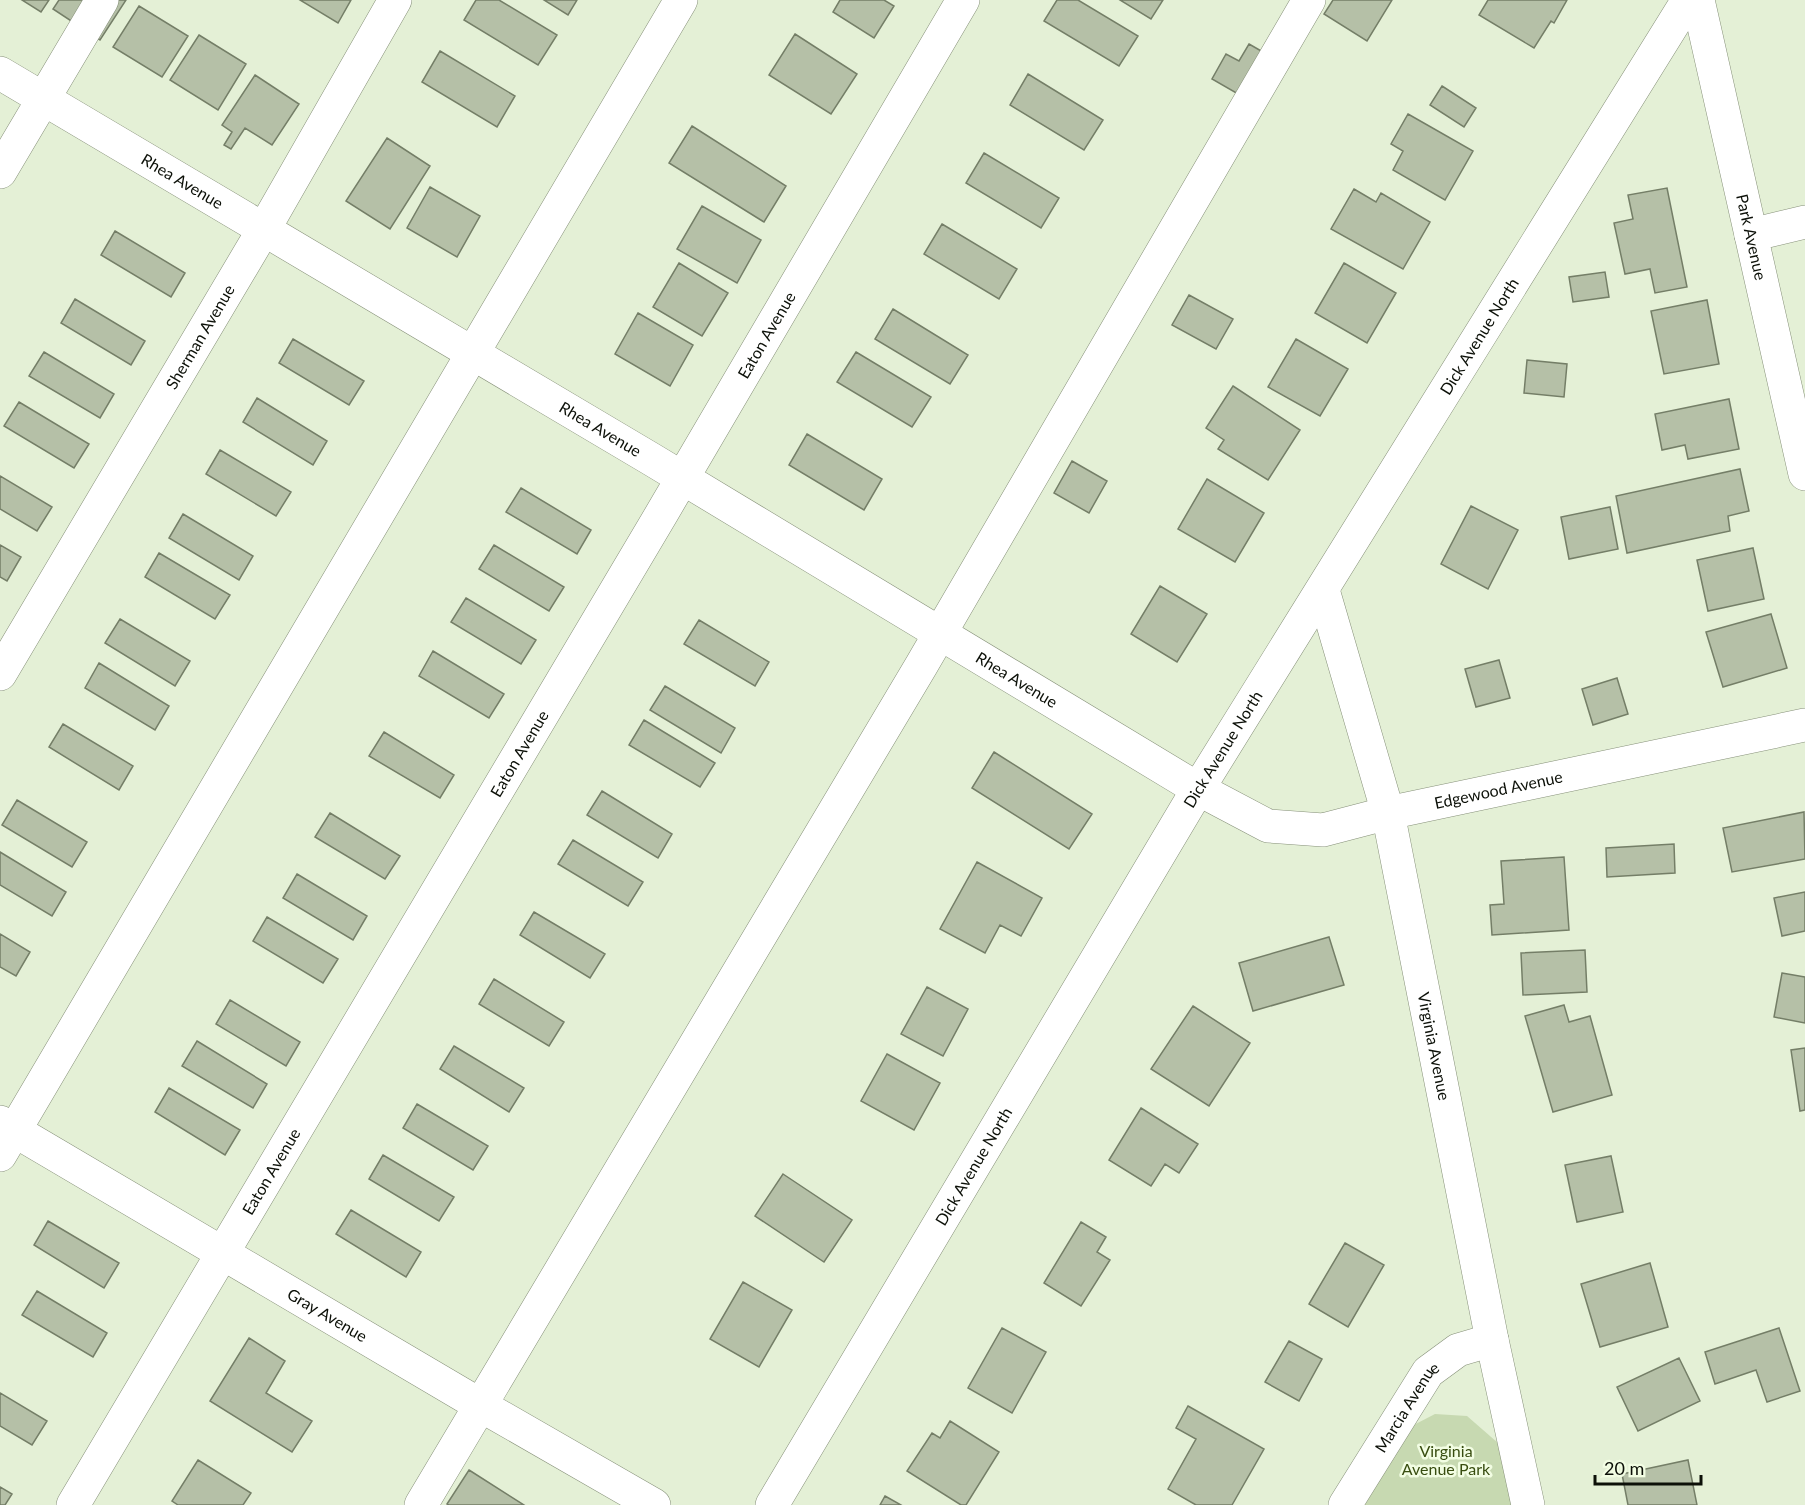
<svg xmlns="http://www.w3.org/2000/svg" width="1805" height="1505" viewBox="0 0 1805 1505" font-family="Lato,sans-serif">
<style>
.park{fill:#c7d9b1}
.building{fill:#b5c0a7;stroke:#747e67;stroke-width:1.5}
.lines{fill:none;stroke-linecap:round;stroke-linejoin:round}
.minor-casing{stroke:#869079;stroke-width:34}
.major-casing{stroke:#869079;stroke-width:34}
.minor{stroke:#fff;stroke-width:33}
.major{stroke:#fff;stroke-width:33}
.labels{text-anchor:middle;stroke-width:5;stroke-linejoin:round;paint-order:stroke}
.street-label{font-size:16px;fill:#0c1008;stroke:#f2fde3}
.park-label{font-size:16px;fill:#384d10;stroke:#f2fde3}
</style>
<rect width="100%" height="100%" fill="#e4f0d6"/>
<path class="park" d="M1435,1414l32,2 31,27 14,62h-153l43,-74z"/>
<path class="building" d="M22,0h27l-8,12z
M59,0h67l-26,40 -47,-31z
M300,0h51l-13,23z
M476,0h23l58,35 -19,30 -74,-45z
M544,0h33l-9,15z
M840,0h44l10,6 -20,32 -41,-26z
M1057,0h21l60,36 -19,30 -75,-45z
M1120,0h43l-12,19z
M1333,0h59l-25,41 -43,-27z
M1488,0h79l-13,23 -3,-2 -17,27 -55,-33z
M139,6l49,30 -26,41 -49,-30z
M795,34l62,40 -26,40 -62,-39z
M199,35l47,29 -28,46 -48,-30z
M1249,44l21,12 -25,42 -33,-19 14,-25 13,7z
M440,51l75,45 -18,31 -75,-45z
M1028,74l75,46 -19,30 -74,-45z
M255,75l44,29 -27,41 -27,-17 -14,21 -7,-4 8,-13 -10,-7z
M1442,86l34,22 -12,19 -34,-22z
M1408,114l65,37 -28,49 -52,-30 10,-19 -12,-7z
M692,126l94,60 -22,36 -95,-59z
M387,138l43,28 -40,63 -44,-28z
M984,153l75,45 -18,30 -75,-45z
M430,187l50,29 -23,41 -50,-29z
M1667,188l20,99 -32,6 -5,-24 -25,5 -11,-51 19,-4 -5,-24z
M1354,189l22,13 5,-9 49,29 -27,47 -72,-40z
M702,206l59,34 -24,43 -60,-34z
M942,224l75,45 -18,30 -75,-45z
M115,231l70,42 -14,24 -70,-42z
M679,263l49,30 -26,43 -49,-29z
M1344,263l52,30 -29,50 -52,-30z
M1605,272l4,25 -36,5 -4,-25z
M1189,295l44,24 -17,30 -44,-24z
M75,299l70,42 -14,24 -70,-42z
M1707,300l12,64 -55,10 -13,-63z
M893,309l75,46 -18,29 -75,-45z
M638,313l55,32 -23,41 -55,-32z
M293,339l71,42 -15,24 -70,-42z
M1296,339l52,30 -28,47 -52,-29z
M44,352l70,42 -14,24 -71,-42z
M856,352l75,45 -19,30 -75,-45z
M1527,360l40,4 -3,33 -40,-4z
M1233,386l67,44 -32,50 -50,-31 6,-9 -18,-12z
M257,398l70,43 -14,24 -70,-43z
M1729,399l10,50 -51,10 -3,-14 -23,5 -7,-36z
M19,402l70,42 -15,24 -70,-42z
M807,434l75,45 -18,31 -75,-45z
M220,450l71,42 -15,24 -70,-42z
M1072,461l35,20 -18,32 -35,-20z
M1740,469l9,42 -21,5 2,15 -103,22 -11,-57z
M0,476l52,31 -15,24 -37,-22z
M1207,479l57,34 -29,49 -57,-33z
M521,488l70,42 -14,24 -71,-42z
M1471,506l47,24 -30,59 -47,-25z
M1610,507l8,42 -49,10 -8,-42z
M183,514l70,42 -14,24 -70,-42z
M0,545l21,12 -14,24 -7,-4z
M494,545l70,42 -15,24 -70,-42z
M1753,548l11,51 -56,12 -11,-51z
M159,553l71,42 -15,24 -70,-42z
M1160,586l47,28 -30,48 -46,-28z
M466,598l70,42 -15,24 -70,-42z
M1771,614l16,54 -64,19 -17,-55z
M120,619l70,42 -15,25 -70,-43z
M699,620l70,42 -14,24 -71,-42z
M433,651l71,43 -15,24 -70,-42z
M1499,660l11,38 -34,9 -11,-38z
M99,663l70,43 -14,24 -70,-42z
M1617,678l11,36 -35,11 -11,-36z
M665,686l70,42 -14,25 -71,-43z
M644,720l71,43 -15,24 -71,-42z
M63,724l70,42 -14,24 -70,-43z
M384,732l70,43 -14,23 -71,-42z
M994,752l98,62 -23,35 -97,-61z
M602,791l70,43 -14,24 -71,-43z
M17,800l70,42 -15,25 -70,-42z
M1804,812l1,47 -73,13 -9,-44z
M330,813l70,43 -15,23 -70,-42z
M573,840l70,42 -15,24 -70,-42z
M1674,844l1,29 -68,4 -1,-29z
M0,852l66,40 -14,24 -52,-31z
M1564,857l5,73 -77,5 -2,-30 14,-1 -3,-43z
M977,862l65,36 -21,38 -21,-11 -15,28 -45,-24z
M297,874l70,42 -14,24 -70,-42z
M1805,892v39l-23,5 -8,-38z
M534,912l71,42 -15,24 -70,-43z
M267,917l71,42 -15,24 -70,-42z
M0,934l30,18 -14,24 -16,-9z
M1329,937l15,48 -91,26 -14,-48z
M1585,950l2,42 -64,3 -2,-42z
M1782,973l23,4v46l-31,-6z
M494,979l70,43 -15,24 -70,-42z
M927,987l41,22 -25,47 -42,-22z
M230,1000l70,42 -14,24 -70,-42z
M1564,1005l5,17 21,-6 22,79 -59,17 -28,-96z
M1193,1006l57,37 -41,63 -58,-37z
M197,1041l70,43 -14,24 -71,-42z
M454,1046l70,42 -15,24 -69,-43z
M1805,1048v62l-5,1 -9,-61z
M887,1054l53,29 -26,47 -53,-29z
M169,1088l71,42 -15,25 -70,-43z
M417,1104l71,42 -15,24 -70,-42z
M1141,1108l57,36 -19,29 -14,-9 -14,22 -42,-26z
M383,1155l71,42 -15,24 -70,-42z
M1611,1156l12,56 -46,10 -12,-57z
M783,1174l69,46 -28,42 -69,-46z
M351,1210l70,42 -15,25 -70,-43z
M48,1221l71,42 -15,25 -70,-43z
M1081,1222l25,15 -9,15 13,8 -29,46 -37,-23z
M1345,1243l39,22 -36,62 -39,-23z
M1650,1263l18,64 -68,20 -19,-63z
M743,1282l49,28 -33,57 -49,-28z
M37,1291l70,42 -14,24 -71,-42z
M1002,1328l44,24 -34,61 -44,-25z
M1779,1328l21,63 -33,11 -11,-32 -41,14 -10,-32z
M249,1338l36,23 -19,32 46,28 -20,31 -82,-51z
M1289,1341l33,18 -23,42 -34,-19z
M1679,1358l21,43 -62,30 -21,-44z
M0,1393l47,28 -15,24 -32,-19z
M1188,1406l76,43 -32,56h-36l-28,-16 28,-50 -20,-11z
M950,1421l49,31 -33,53h-5l-54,-34 25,-38 8,5z
M198,1460l53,33 -8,12h-65l-6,-4z
M1688,1460l9,45h-69l-6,-31z
M469,1470l55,35h-75l-2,-1z
M0,1487l12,7 -7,11h-5z
M885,1496l16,9h-21z"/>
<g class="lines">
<g class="minor-casing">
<g id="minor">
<path id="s1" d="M1698,0l107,474"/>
<path id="s2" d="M0,73l651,386 547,330 70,37 55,4 65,-17 417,-88"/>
<path d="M0,172l102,-172"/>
<path d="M1751,235l54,-13"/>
<path id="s3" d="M1323,590l65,223 104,527 36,165"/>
<path id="s4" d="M0,674l264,-445 131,-229"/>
<path id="s5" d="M0,1122l480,283 174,100"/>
<path d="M0,1155l681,-1155"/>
<path d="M421,1505l500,-839 388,-666"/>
<path id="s6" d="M772,1505l426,-716 490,-789"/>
<path id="s7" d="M1345,1505l83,-133 30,-22 34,-10"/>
</g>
</g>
<g class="major-casing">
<g id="major">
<path id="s8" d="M73,1505l589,-992 301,-513"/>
</g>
</g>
<use href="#minor" class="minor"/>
<use href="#major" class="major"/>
</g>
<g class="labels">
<g class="street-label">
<text dy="6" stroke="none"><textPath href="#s2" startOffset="212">Rhea Avenue</textPath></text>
<text dy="6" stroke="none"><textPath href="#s1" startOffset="243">Park Avenue</textPath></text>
<text dy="6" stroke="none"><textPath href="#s8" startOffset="1360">Eaton Avenue</textPath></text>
<text dy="6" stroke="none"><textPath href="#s6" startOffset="1366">Dick Avenue North</textPath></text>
<text dy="6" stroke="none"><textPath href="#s4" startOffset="392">Sherman Avenue</textPath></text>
<text dy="6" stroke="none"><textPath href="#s2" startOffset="698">Rhea Avenue</textPath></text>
<text dy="6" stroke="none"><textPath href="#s2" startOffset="1184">Rhea Avenue</textPath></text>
<text dy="6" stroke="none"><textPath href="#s6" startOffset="880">Dick Avenue North</textPath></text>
<text dy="6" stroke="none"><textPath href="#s8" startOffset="874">Eaton Avenue</textPath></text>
<text dy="6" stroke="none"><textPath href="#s2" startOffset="1710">Edgewood Avenue</textPath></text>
<text dy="6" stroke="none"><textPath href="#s3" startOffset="470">Virginia Avenue</textPath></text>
<text dy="6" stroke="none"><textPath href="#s6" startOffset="394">Dick Avenue North</textPath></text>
<text dy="6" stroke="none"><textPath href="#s8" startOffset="388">Eaton Avenue</textPath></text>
<text dy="6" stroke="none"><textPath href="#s5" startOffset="380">Gray Avenue</textPath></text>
<text dy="6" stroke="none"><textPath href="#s7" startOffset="116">Marcia Avenue</textPath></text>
</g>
<g class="park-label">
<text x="1446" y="1457">Virginia<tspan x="1446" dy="18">Avenue Park</tspan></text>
</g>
</g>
<path d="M1595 1475v9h106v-9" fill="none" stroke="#0c1008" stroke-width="3"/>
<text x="1604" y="1475" font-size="18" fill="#0c1008" stroke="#f2fde3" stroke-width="4.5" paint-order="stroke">20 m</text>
</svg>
